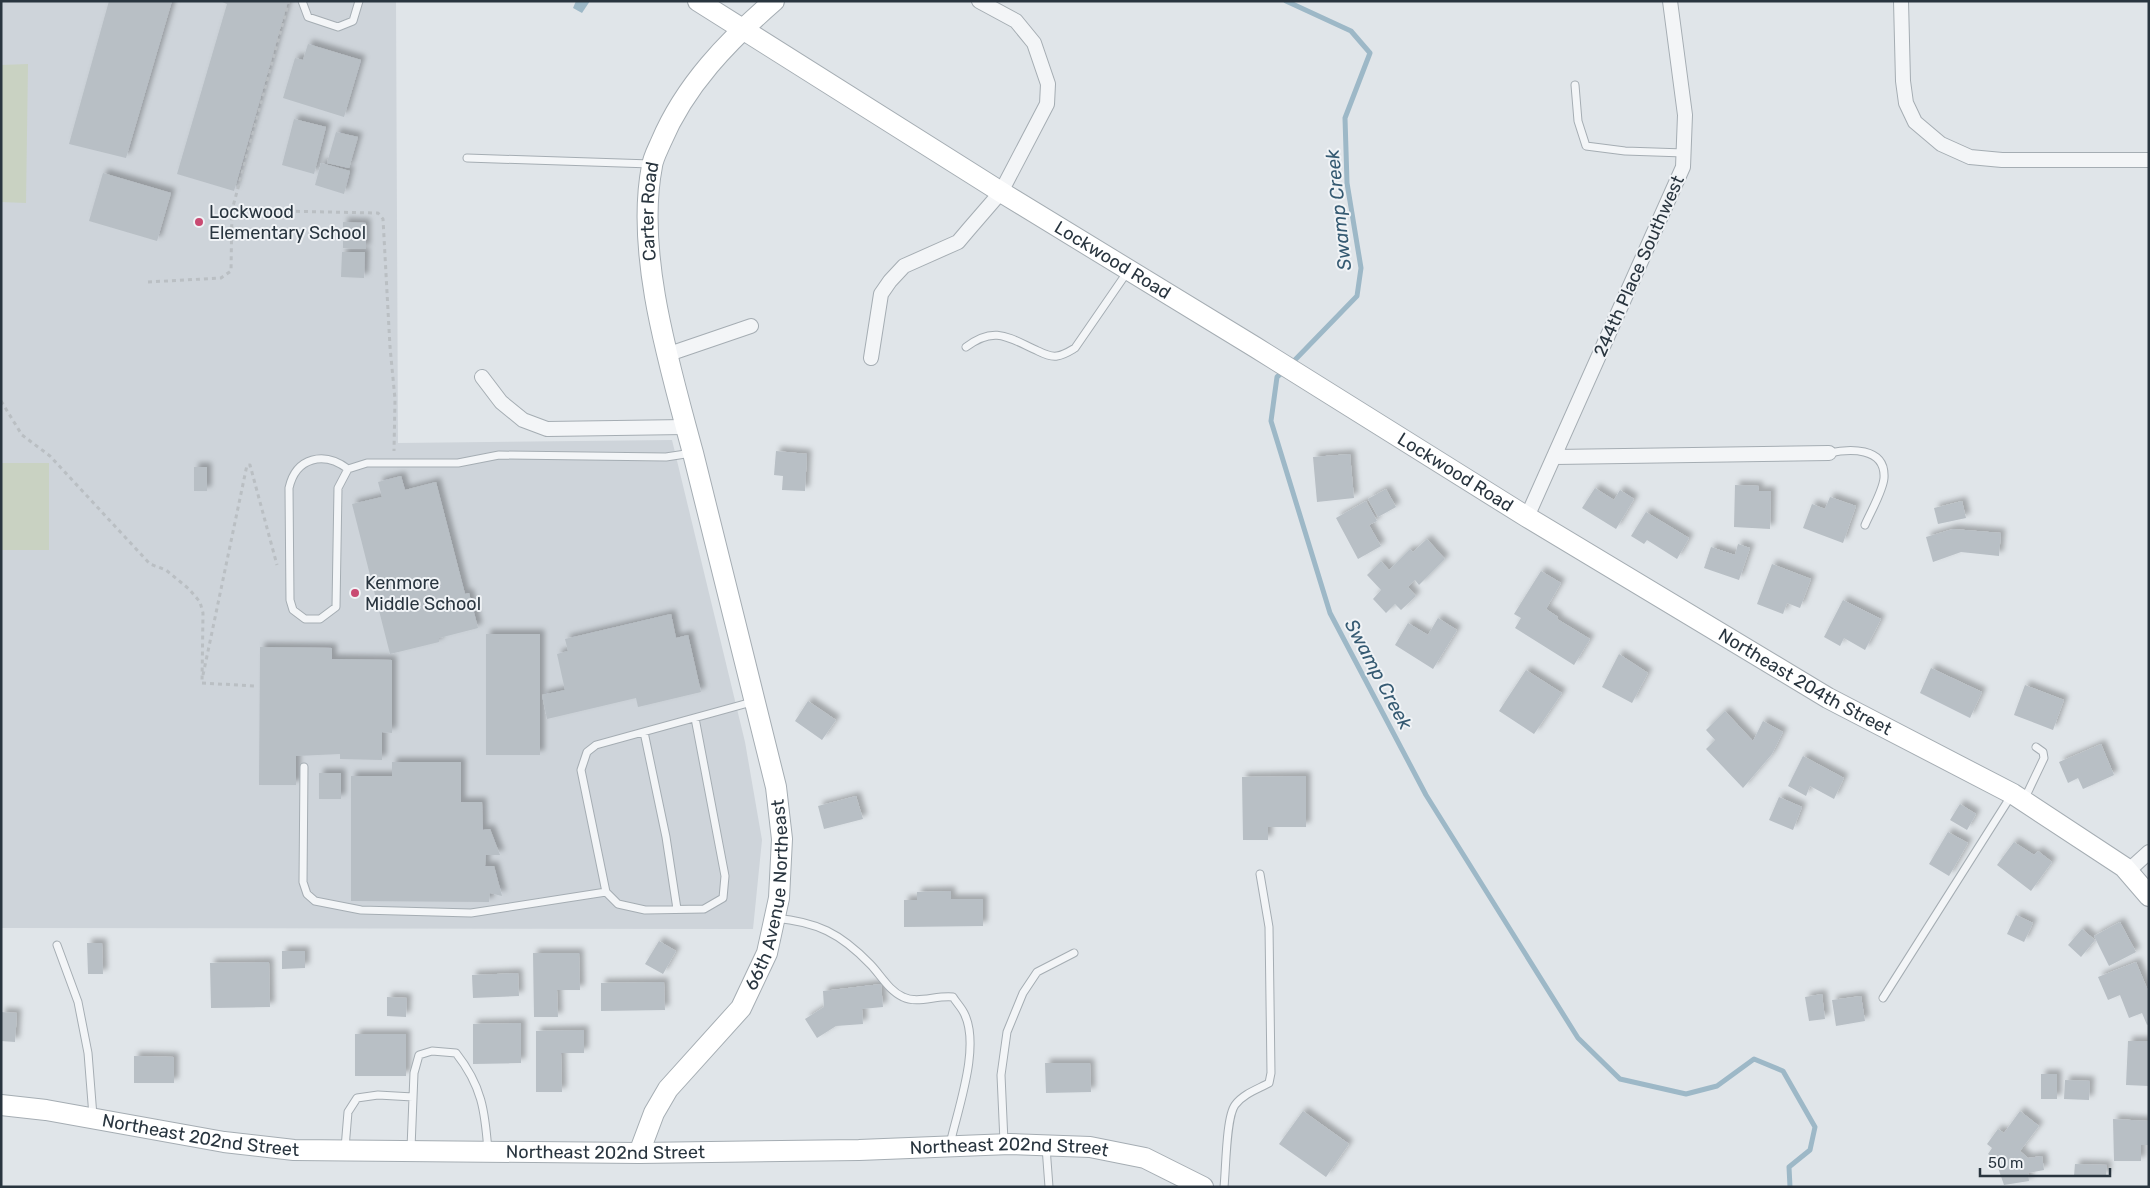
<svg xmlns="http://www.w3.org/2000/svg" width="2150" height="1188" viewBox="0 0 2150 1188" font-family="Rubik,sans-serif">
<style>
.built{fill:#ced4da}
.green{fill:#c9d2c2}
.water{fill:#9db8c7}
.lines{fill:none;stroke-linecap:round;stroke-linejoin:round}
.stream{stroke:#9db8c7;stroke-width:5}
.building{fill:#b8bfc5;filter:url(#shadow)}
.lane-casing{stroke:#a5adb3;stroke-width:9}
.street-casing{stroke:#a5adb3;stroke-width:16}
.secondary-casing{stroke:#a5adb3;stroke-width:22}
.path{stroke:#babfc3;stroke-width:3;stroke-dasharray:4 4;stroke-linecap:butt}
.lane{stroke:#f3f5f7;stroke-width:7}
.street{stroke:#f3f5f7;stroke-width:14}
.secondary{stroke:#fff;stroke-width:20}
.poi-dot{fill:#c94a72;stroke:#f0f3f6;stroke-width:2}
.labels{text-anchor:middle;stroke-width:4;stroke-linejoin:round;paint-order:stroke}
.poi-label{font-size:18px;fill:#29353f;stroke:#f0f3f6;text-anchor:start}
.street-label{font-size:18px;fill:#29353f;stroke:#f0f3f6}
.water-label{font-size:19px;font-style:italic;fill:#355a72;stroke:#f0f3f6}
</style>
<defs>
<filter id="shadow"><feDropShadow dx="4.5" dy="-4.5" stdDeviation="2.5" flood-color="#0004"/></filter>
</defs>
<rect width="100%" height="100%" fill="#e0e5e9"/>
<path class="built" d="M1,1h395l2,442 274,-3 73,302 17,98 -9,89 -752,-1z"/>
<path class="green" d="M28,64l-2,139 -25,-1v-137z
M1,463h48v87h-48z"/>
<path class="water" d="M576,1h14l-8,12 -9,-5z"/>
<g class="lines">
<path class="stream" d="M1286,1l65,30 19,22 -25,65 2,65 14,85 -4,28 -66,68
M1285,370l-8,7 -6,44 59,192 96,182 152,243 42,41 66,15 31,-8 37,-27 29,12 32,56 -5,23 -21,17 1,20"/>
</g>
<path class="building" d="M109,1h63l-46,157 -57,-14z
M288,1l-54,190 -57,-17 50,-170 -7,-3z
M308,44l53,16 -17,57 -61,-19 12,-40 8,2z
M294,119l32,8 -12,47 -32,-9z
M336,132l22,5 -9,31 -22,-5z
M321,163l29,8 -6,23 -29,-9z
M103,173l68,20 -14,48 -68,-20z
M343,222l23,1v26l-23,-1z
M342,252h23l-1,26 -23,-1z
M776,451l31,3 -2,37 -23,-1 1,-14 -9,-1z
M1350,454l4,44 -37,4 -4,-45z
M194,467h13v24h-13z
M401,476l4,14 31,-8 29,112 4,-1 9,35 -39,10v4l-49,12 -38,-150 30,-7 -4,-15z
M1735,485l24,1 -1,5h13l-1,38 -36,-2z
M1595,488l19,12 6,-10 14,9 -18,30 -34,-21z
M1386,489l10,18 -18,10 -10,-18z
M1830,497l26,9 -13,37 -40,-15 9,-24 13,5z
M1366,501l11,20 -8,4 12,21 -23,13 -22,-41z
M1962,501l4,17 -28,6 -4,-16z
M1646,512l43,26 -12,21 -30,-19 -3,4 -13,-8z
M1953,529l48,4 -2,23 -38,-4 -28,10 -7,-25z
M1427,539l18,20 -26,26 -4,-5 -7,7 8,9 -15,14 -6,-6 -9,9 -13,-14 8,-9 -14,-15 14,-14 8,9 21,-21 3,3z
M1738,544l12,4 -11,32 -35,-12 7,-21 24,8z
M1772,564l39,15 -11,29 -13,-5 -4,11 -26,-10z
M1541,571l20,12 -15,26 12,8 -1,2 33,20 -16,26 -59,-37 6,-10 -7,-4z
M1843,600l38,19 -16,31 -21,-12 -4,8 -16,-9z
M671,614l5,24 12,-3 13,57 -63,15 -2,-9 -89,21 -5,-24 23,-5 -8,-36 11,-3 -3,-12z
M1438,618l19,12 -24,39 -38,-24 13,-22 20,12z
M486,634h54v121h-54z
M260,647l72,1v11l60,1v73l-10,-1v28l-42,-1v-5l-44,2v29h-37z
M1619,654l29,19 -16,30 -30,-16z
M1931,668l51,24 -12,26 -50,-25z
M1526,670l36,23 -28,41 -35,-23z
M2025,685l39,15 -11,30 -39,-15z
M808,701l28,19 -14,20 -27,-19z
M1725,711l28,30 10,-20 20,11 -11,22 -29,34 -37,-39 9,-9 -9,-10z
M2101,744l13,31 -31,14 -5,-11 -10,5 -9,-21z
M1803,756l41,22 -10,21 -24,-13 -4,10 -18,-10z
M392,762h69v40h21l1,28 7,-1 10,26h-14l-1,11h9l8,30 -12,-3 -1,9 -138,-1v-125h41z
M319,773h22v26h-22z
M1306,776v51h-38v13h-25l-1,-63z
M856,796l7,23 -39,10 -6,-23z
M1779,797l23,10 -9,23 -24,-10z
M1960,804l16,10 -9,16 -17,-10z
M1948,832l20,11 -19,33 -20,-12z
M2014,842l20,13 4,-4 14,11 -21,29 -34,-26z
M951,891v8h32v27l-79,1v-27h13v-8z
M2016,915l17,8 -9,19 -17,-8z
M2120,922l16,30 -27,14 -15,-30z
M2082,929l13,11 -14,17 -13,-12z
M659,941l17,10 -13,23 -18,-10z
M87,943h15l1,31h-15z
M282,951h23v17l-23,1z
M533,953h46l1,37h-23l1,27h-24z
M269,962l1,45 -59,1 -1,-45z
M2136,962l13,31v31l-2,1 -5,-12 -13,5 -9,-23 -12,5 -10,-23z
M518,973l1,23 -46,2 -1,-23z
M664,982l1,28 -64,1v-28z
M881,984l2,23 -21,2 1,15 -27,2 -19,12 -12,-19 19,-12 -1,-16z
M1822,994l3,25 -16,2 -4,-24z
M1861,996l4,25 -29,5 -4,-26z
M387,997l20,1 -1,19 -19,-1z
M1,1012l16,1 -2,29 -14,-1z
M521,1023v40l-48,1v-40z
M584,1030v23h-23l1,39h-26v-61z
M355,1034h51v42h-51z
M2128,1041h21v45l-23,-1z
M134,1056l40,1v26h-40z
M1045,1063h45l1,29 -45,1z
M2041,1074h16v25h-16z
M2065,1080l25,1 -1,19 -25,-1z
M1303,1111l46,33 -23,33 -47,-33z
M2020,1111l19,15 -19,25 8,7 14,-2 2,14 -16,3 1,8 -25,4 -9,-26 -7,-5 4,-6 -5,-4 11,-15 6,4z
M2113,1119l36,2v24h-8v16h-27z
M2075,1164l32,1 -1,11h-32z"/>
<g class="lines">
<g class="lane-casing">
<path id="lane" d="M302,1l6,16 30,10 15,-6 6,-20
M1575,85l3,36 8,25 39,5 59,2
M467,158l184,6
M966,347c29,-22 43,-9 72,4 6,3 13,6 19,5 7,-1 13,-5 18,-8l53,-77
M1829,453c19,-4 57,-7 55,25 -1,13 -14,35 -19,47
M348,469c-24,-18 -52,-12 -59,19l1,112 3,10 12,9h15l16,-12 2,-119 10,-19 19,-6h91l41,-8 167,2 26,-4
M695,718l30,158 -2,22 -19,11 -59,1 -27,-6 -12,-12 -25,-122 6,-18 9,-7 156,-43
M644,732l22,105 11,72
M304,767l-1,115 4,12 8,7 46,9 110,3 135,-21
M2024,800l20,-42 -1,-6 -7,-5
M775,918c42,4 65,15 95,46 10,10 19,27 33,33 14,7 34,-2 50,0 3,5 8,10 11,16 17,33 -6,95 -14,131
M57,945l21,57 10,51 5,63
M1883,998l128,-202
M1004,1142l-3,-67 6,-43 16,-39 14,-21 37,-19
M1046,1147l3,40
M345,1148l3,-36 9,-14 21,-3 35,2
M411,1148l3,-75 5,-18 13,-4 24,2c26,33 29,58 32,98
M1224,1187c2,-18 2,-70 11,-82 8,-11 23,-16 34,-22l2,-10 -2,-146 -9,-53"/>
</g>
<g class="street-casing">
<path id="street" d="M1901,1l2,80 3,22 9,19 26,22 29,13 32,3h147
M669,354l82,-28
M871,358l10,-64 9,-13 14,-15 54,-24 11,-13 32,-37 46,-88 1,-20 -14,-41 -18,-22 -37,-20
M482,377l19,25 22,18 24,9 138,-2
M1555,457l274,-4
M1527,517l156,-350 2,-52 -15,-114
M2128,871l21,-19"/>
</g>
<g class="secondary-casing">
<g id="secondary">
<path id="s1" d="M698,1l303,191 254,155 272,170 301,181 185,96 111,73 25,29"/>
<path id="s2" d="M1,1105l45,5 178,32 70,8 345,3 220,-3 151,-6 80,3 55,11 58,29"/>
<path id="s3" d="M639,1153l15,-40 14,-24 73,-81 26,-55 12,-55 3,-59 -6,-52c-28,-111 -55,-223 -83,-334 -23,-86 -58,-199 -41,-287 1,-8 6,-17 9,-24 24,-57 67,-101 113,-141"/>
</g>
</g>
<path class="path" d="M232,210l146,3 5,6 7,128 5,52 -1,52
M148,282l73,-4 10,-7 1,-61 57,-209
M1,401l21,34 28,21 100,108 16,6 23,19 11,13 3,11 -1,70
M203,675l44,-210h3l27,100
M202,683l53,3"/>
<use href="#lane" class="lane"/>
<use href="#street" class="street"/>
<use href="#secondary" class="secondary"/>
</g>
<g class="poi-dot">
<circle cx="199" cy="222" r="5"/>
<circle cx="355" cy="593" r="5"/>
</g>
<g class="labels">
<g class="poi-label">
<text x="209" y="218">Lockwood<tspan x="209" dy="21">Elementary School</tspan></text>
<text x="365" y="589">Kenmore<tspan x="365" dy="21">Middle School</tspan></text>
</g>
<g class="street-label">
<text dy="6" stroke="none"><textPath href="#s3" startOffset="999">Carter Road</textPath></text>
<text dy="6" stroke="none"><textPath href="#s1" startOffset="489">Lockwood Road</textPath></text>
<text transform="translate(1639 266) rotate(-66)" y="6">244th Place Southwest</text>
<text dy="6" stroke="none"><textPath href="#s1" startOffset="892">Lockwood Road</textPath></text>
<text dy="6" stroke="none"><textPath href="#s1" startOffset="1300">Northeast 204th Street</textPath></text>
<text dy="6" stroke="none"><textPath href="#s3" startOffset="298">66th Avenue Northeast</textPath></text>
<text dy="6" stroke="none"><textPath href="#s2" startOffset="202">Northeast 202nd Street</textPath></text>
<text dy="6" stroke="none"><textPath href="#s2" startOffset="1012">Northeast 202nd Street</textPath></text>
<text dy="6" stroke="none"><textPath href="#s2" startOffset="608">Northeast 202nd Street</textPath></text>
</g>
<g class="water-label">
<text transform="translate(1338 210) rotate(-96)" y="7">Swamp Creek</text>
<text transform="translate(1379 674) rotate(62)" y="7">Swamp Creek</text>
</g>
</g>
<rect width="2150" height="1188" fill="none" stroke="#29353f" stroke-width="5"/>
<path d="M1980 1168v8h130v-8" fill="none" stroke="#29353f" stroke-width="2.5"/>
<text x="1988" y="1168" font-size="15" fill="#29353f" stroke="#f0f3f6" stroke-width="4" paint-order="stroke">50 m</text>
</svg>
